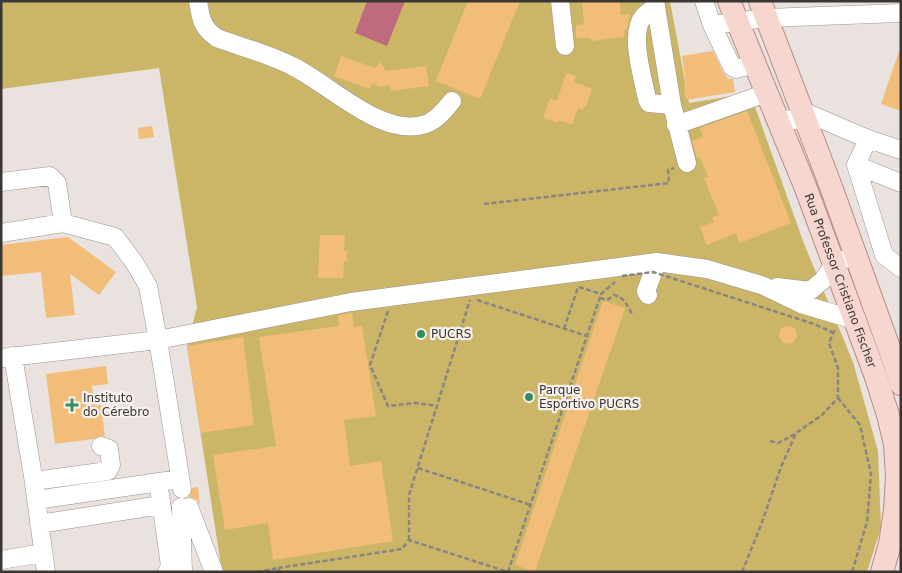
<svg xmlns="http://www.w3.org/2000/svg" width="902" height="573" viewBox="0 0 902 573" font-family="'DejaVu Sans',sans-serif">
<style>
.green{fill:#cbb668}
.water{fill:#be6c7d}
.building{fill:#f2bd78}
.lines{fill:none;stroke-linecap:round;stroke-linejoin:round}
.minor-casing{stroke:#9b938f;stroke-width:19}
.major-casing{stroke:#b38c85;stroke-width:24}
.path{stroke:#8b8582;stroke-width:2.5;stroke-dasharray:5 2.5;stroke-linecap:butt}
.minor{stroke:#fff;stroke-width:18}
.major{stroke:#f8d6d0;stroke-width:22}
.path-bridge{stroke:#8b8582;stroke-width:2.5;stroke-dasharray:5 2.5;stroke-linecap:butt}
.poi-dot{fill:#318d63;stroke:#f8f0eb;stroke-width:2}
.labels{text-anchor:middle;stroke-width:4.5;stroke-linejoin:round;paint-order:stroke}
.street-label{font-size:12px;fill:#393634;stroke:#f8f0eb}
.poi-label{font-size:12px;fill:#393634;stroke:#f8f0eb;text-anchor:start}
</style>
<rect width="100%" height="100%" fill="#eae2de"/>
<path class="green" d="M1,1h669l19,102 61,-10 53,148 50,121 25,89 3,77 -14,44h-645l-35,-226 10,-39 -38,-239 -158,21z"/>
<path class="water" d="M367,1h38l-18,45 -32,-13z"/>
<path class="building" d="M468,1h52l-40,98 -44,-18z
M582,1h38l1,14 9,-1 -3,15 -3,1 1,7 -34,4v-3h-15v-13l8,-1z
M713,51l10,21 5,7h5l2,13 -49,8 -2,-14 2,-1 -4,-29z
M899,51h2v60l-20,-7z
M341,56l34,12 5,-6 6,9 40,-5 3,20 -38,5 -1,-6 -10,2 -8,-4 -2,6 -36,-13z
M566,73l10,3 -2,6 18,7 -6,18 -2,-1 -1,4 -5,-2 -6,17 -13,-5 -1,3 -15,-5 7,-20 7,3z
M747,111l44,112 -51,20 -4,-10 -29,12 -7,-18 14,-5 -2,-5 7,-2 -15,-37 4,-1 -8,-20 -3,1 -5,-17 11,-4 -3,-9z
M152,126l2,11 -15,2 -1,-11z
M320,235h25l-1,16h3v10h-3l-1,17h-25z
M68,237l48,35 -17,23 -29,-21 5,41 -29,3 -5,-46 -40,4v-31z
M603,301l22,7 -90,264 -20,-7z
M352,313l2,14 8,-1 14,90 -32,4 6,46 31,-5 12,80 -120,19 -5,-37 -43,7 -12,-75 63,-9 -17,-109 80,-11 -1,-11z
M779 335a9 9 0 1 1 18 0a9 9 0 1 1-18 0Z
M243,337l11,88 -53,8 -14,-87z
M106,366l2,18 -16,2 3,20 6,-1 4,31h-5l-7,3 -38,5 -9,-70z
M198,487l2,18 -4,-6 -7,-2 3,-9z"/>
<g class="lines">
<g class="minor-casing">
<path id="minor" d="M198,1c3,17 3,26 19,37 24,9 52,16 75,28 38,18 90,73 134,58 11,-4 19,-14 26,-23
M560,1l5,45
M655,1l17,104 15,58
M704,1l8,24 54,-7 135,-5
M656,6c-4,4 -10,7 -13,11 -14,17 0,61 4,82l2,4 23,2
M712,25l20,42 4,2 19,-5
M777,119l18,1 5,-10 68,29 33,11
M676,125l91,-32
M868,139l-12,26 45,18
M856,165l28,90 17,13
M1,182l49,-6 7,7 6,40
M1,233l62,-10 52,14 19,25 14,24 10,54 193,-38 306,-40 50,7 57,17 37,18 54,16
M777,287l33,4 13,-11 11,-16 9,-4
M648,295l-2,-4 11,-29
M13,356l20,120 13,96
M1,358l157,-18 24,149
M34,481l74,-10 3,-6 -2,-16 -8,-3
M160,494l10,72 -3,6
M36,500l144,-21
M181,507l2,65
M189,507l25,65
M39,524l122,-19
M1,560l42,-7"/>
</g>
<g class="major-casing">
<g id="major">
<path id="s1" d="M729,1l76,185 71,191 12,38 7,29 2,33 -2,33 -5,34 -8,28"/>
<path d="M760,1l70,183 66,183 5,17"/>
</g>
</g>
<path class="path" d="M484,204l185,-21 -1,-13 6,-2
M579,287l22,7
M600,298l7,2 7,-5c10,2 13,10 18,19
M477,300l110,36
M388,311l-18,54 18,41 28,-3 21,3
M564,329l14,-42
M838,398l22,27 11,49 -4,48 -15,50
M770,441l8,2 17,-9
M418,468l113,37
M409,540v-45l61,-195
M278,568l124,-19 7,-9 99,32
M257,572l21,-4 1,4
M508,572l93,-278 14,-12
M742,572l19,-47 20,-58 15,-34 26,-18 16,-17v-30l-9,-25 6,-14"/>
<use href="#minor" class="minor"/>
<use href="#major" class="major"/>
<path class="path-bridge" d="M622,276l31,-4 161,52 20,9"/>
</g>
<g class="poi-dot">
<circle cx="421" cy="334" r="5"/>
<circle cx="529" cy="397" r="5"/>
<path d="M69.5 397.5h5v5h5v5h-5v5h-5v-5h-5v-5h5z"/>
</g>
<g class="labels">
<g class="street-label">
<text dy="4" stroke="none"><textPath href="#s1" startOffset="301">Rua Professor Cristiano Fischer</textPath></text>
</g>
<g class="poi-label">
<text x="431" y="338">PUCRS</text>
<text x="539" y="394">Parque<tspan x="539" dy="14">Esportivo PUCRS</tspan></text>
<text x="83" y="402">Instituto<tspan x="83" dy="14">do Cérebro</tspan></text>
</g>
</g>
<rect width="902" height="573" fill="none" stroke="#393634" stroke-width="5"/>
</svg>
